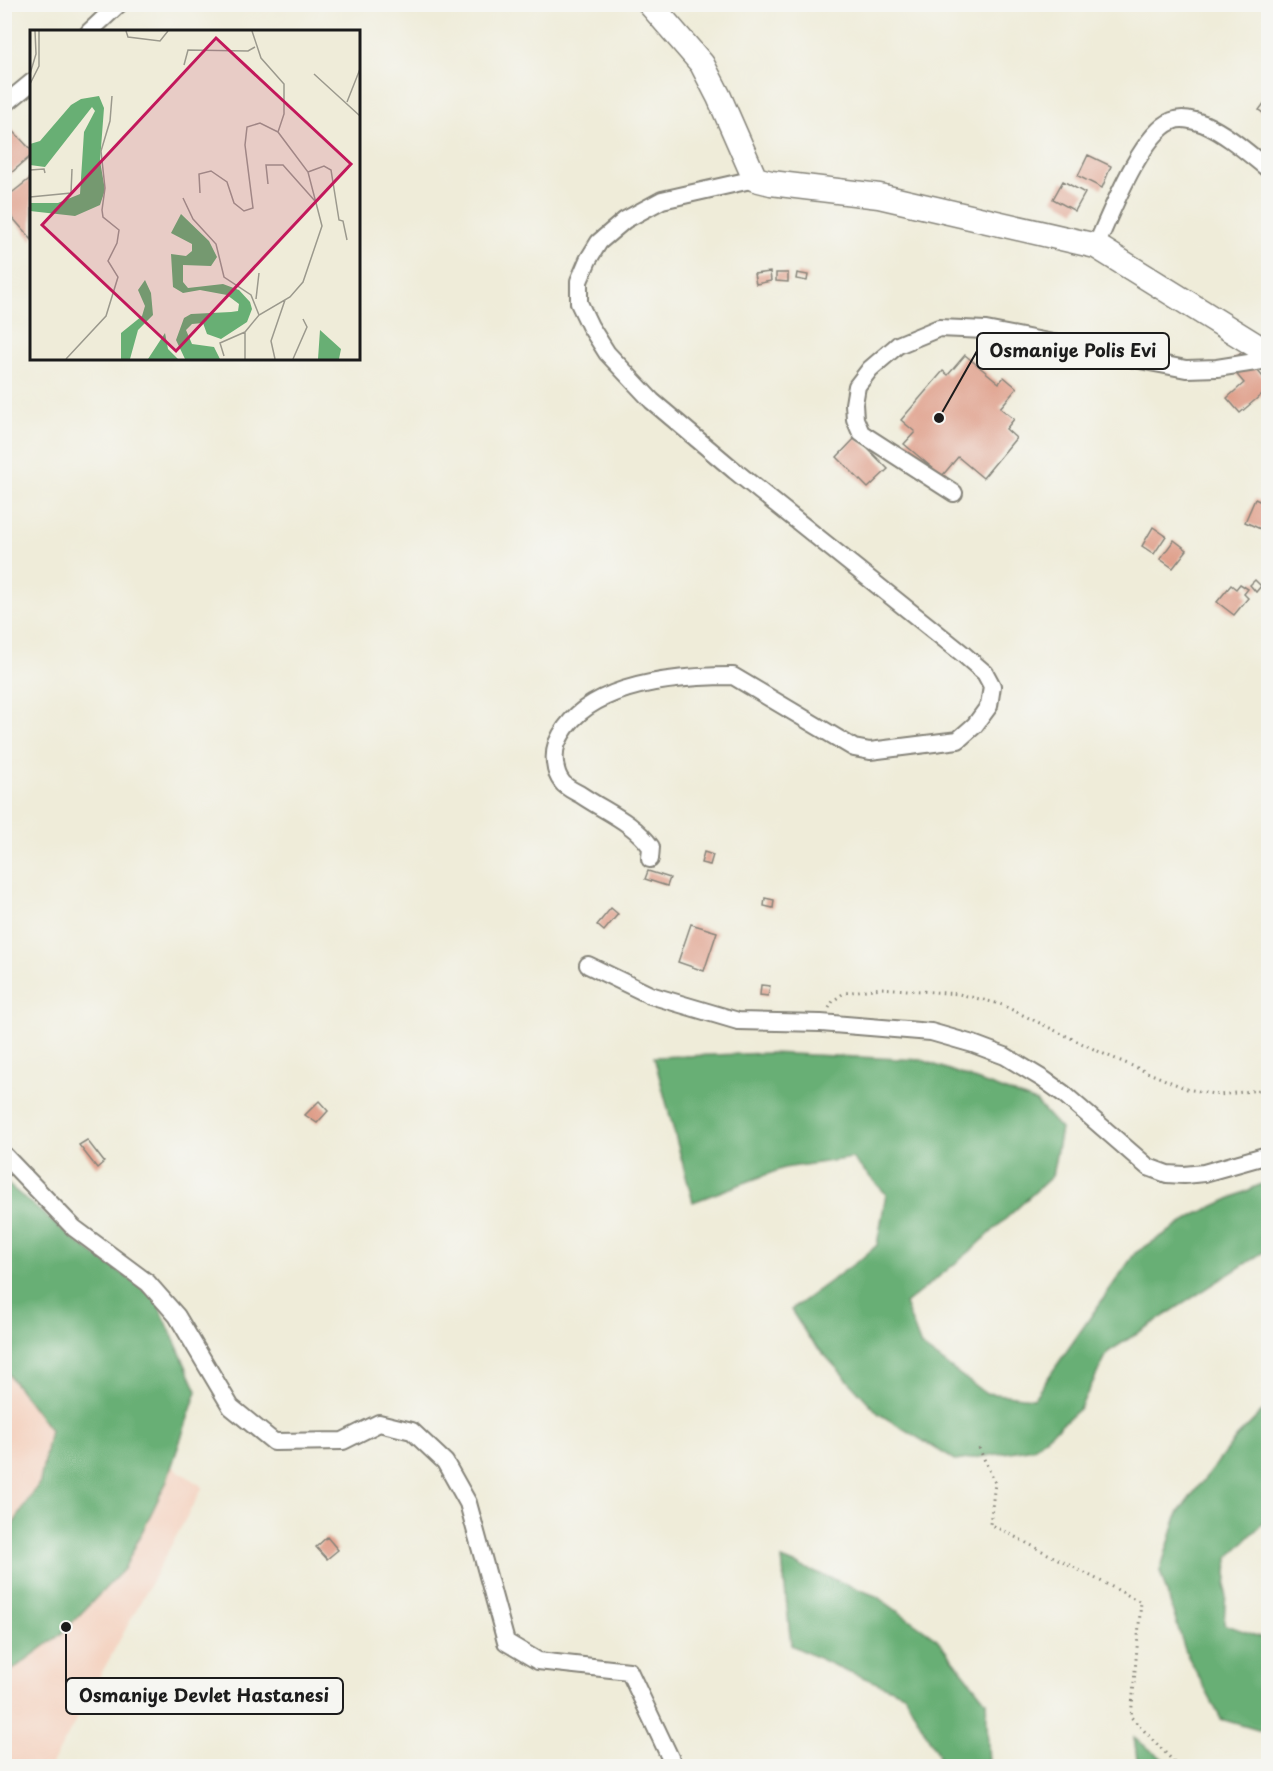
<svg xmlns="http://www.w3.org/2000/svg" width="1273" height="1771" viewBox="0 0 1273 1771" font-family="'Playpen Sans',sans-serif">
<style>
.built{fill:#f4d3c1}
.forest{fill:#68af74;stroke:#426648;stroke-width:1.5}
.building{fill:#df9e89}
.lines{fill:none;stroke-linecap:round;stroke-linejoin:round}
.street-casing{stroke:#86847a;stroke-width:20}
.secondary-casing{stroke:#86847a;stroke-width:27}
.path{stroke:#86847a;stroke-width:3;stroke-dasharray:1.5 4.5;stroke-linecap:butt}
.street{stroke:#fff;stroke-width:16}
.secondary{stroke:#fff;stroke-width:24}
.inset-road{fill:none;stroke:#9b998d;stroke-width:1.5}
.view{fill:#c2185b;fill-opacity:0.15;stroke:#c2185b;stroke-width:3}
.inset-edge{fill:none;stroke:#1c1c1c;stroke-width:3}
.leader{fill:none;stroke:#1c1c1c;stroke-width:2}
.callout-dot{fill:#1c1c1c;stroke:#f6f6f2;stroke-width:2}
.callout{fill:#f6f6f2;stroke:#1c1c1c;stroke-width:2}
.callout-label{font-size:18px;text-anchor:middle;font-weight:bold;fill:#1c1c1c}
</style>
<rect width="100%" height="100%" fill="#f6f6f2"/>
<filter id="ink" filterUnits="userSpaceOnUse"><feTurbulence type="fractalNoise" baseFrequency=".0167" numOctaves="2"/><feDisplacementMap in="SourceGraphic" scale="12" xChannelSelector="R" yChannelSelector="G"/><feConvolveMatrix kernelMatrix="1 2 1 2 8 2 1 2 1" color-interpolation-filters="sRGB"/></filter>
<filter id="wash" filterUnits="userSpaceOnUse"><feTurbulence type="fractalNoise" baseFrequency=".008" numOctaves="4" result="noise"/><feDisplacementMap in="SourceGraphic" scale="24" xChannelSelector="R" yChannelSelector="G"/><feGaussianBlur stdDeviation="1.35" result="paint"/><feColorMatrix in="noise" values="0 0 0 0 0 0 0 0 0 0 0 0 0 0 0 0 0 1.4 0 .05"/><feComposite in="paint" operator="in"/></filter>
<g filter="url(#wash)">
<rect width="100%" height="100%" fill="#efecd9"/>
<path class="built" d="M4,1356l199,131 -152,279h-46z"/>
<path class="forest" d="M770,1053l152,7 114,42 25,27 -9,47 -79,73 -68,55 16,42 64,47 49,5 101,-145 60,-38 73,-34v68l-160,103 -28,56 -46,40 -78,13 -77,-47 -70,-76 -18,-28 71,-52 15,-13 9,-51 -34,-36 -68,10 -91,34 -39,-145z
M5,1182l72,60 78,55 42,94 -31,92 -42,86 -64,66 -55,40v-138l35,-55 10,-52 -45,-60z
M1268,1406v112l-40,40 -4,66 44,16v93l-47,-14 -35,-66 -26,-82 18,-58 59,-76z
M782,1559l94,37 61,43 49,62 3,65h-51v-11l-34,-61 -71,-29 -42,-20z
M1134,1738l39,28h-35z"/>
<g id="blocks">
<path class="building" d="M1268,98v19l-9,-7z
M4,121l28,30v4l-28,24z
M1088,155l23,11 -9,22 -24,-12z
M32,177v63l-28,-32v-9z
M1063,181l22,12 -10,18 -22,-12z
M770,272l1,9 -15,3 -2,-10z
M776,273h12v9l-12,-1z
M797,273l11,2 -1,6 -11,-2z
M1242,352l26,31v6l-28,24 -13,-15 17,-15 -16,-19z
M965,355l34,28 5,-6 13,11 -17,20 14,11 -8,10 10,9 -33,40 -25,-21 -16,19 -38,-32 11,-12 -14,-12 42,-49 5,4z
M856,437l32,32 -20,19 -31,-31z
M1255,499l13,6v23l-1,4 -22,-10z
M1153,527l13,9 -12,18 -12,-8z
M1174,540l13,10 -14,18 -13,-9z
M1255,580l6,6 -5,6 -6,-7z
M1240,584l8,5 -4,5 4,4 -14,17 -17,-13 14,-17 5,4z
M704,852l9,3 -3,10 -9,-2z
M648,871l22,7 -3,8 -22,-7z
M765,898l9,2 -1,8 -9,-2z
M611,908l7,6 -14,17 -7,-6z
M691,924l26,8 -13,39 -26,-9z
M761,985l9,1 -2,10 -8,-1z
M319,1101l9,10 -11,12 -12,-8z
M87,1140l17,22 -7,6 -18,-23z
M327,1537l11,13 -11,9 -11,-12z"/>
</g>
</g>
<g filter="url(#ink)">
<use href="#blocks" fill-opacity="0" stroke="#86847a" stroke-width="1.5"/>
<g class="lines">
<g class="street-casing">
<path id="street" d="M89,32l30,-28
M4,105l28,-23
M1096,246c14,-31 45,-112 76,-125 9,-4 23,-1 32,3 23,10 44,29 64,45
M954,493l-93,-60 -6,-14 -1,-15 3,-18 13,-17 28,-24 41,-17 47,2 200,39 31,-1 51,-8
M650,859l1,-12c-18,-25 -45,-35 -70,-52 -5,-3 -15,-7 -19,-13 -8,-10 -9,-28 -5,-39 25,-60 119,-67 176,-67l121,72 16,3 88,-11 17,-15 14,-19 3,-20 -7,-13 -22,-19 -228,-183 -83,-70 -45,-48 -17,-27 -11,-23v-22l9,-21 11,-18 26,-22 37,-20 93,-21
M588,965l62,30 88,26 83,2 110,9 42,12 32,12 38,23 21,15 84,73 19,7 17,1 20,-2 64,-18
M4,1155l70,73 74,55 29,33 54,91 43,35 69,-1 36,-18 33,8 33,31 23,41 38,139 32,19 91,10 45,95"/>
</g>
<g class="secondary-casing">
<path id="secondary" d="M650,4l52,60 17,33 36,82 16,4 108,13 217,50 172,107"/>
</g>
<path class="path" d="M829,1008l4,-7 11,-8 37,-5 78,6 41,10 104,50 83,35 32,6 49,-6
M979,1448l16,35 -5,41 151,78 -10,115 47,49"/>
<use href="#street" class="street"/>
<use href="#secondary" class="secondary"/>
</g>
</g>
<g transform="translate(30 30)">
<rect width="330" height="330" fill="#efecd9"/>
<path d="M69,66l5,12 -4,53 5,29 -5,15 -25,11 -45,-5v-8h28l22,-9 4,-62 11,-21 -3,-4 -47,60 -15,-2v-21l10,-3 31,-36 10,-6zM151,184l28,27 8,16 -6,9 -28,-1v17l5,6 35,-4 16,6 11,12 2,7 -5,13 -26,17 -14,-5 -4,-11 -11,1 -6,6 6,14 22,3 6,12h-35l-9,-19 8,-22 7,-4 40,-2 7,-1 1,-7 -12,-9 -27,-5 -17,3 -10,-6 -2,-33 15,2 6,-5v-7l-21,-11zM115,250l6,13 2,22 -15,15 -8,29h-9v-26l21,-17 3,-10 -7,-16zM290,300l21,19 -2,10h-21zM135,303l3,16 10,10h-30z" fill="#68af74"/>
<path class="inset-road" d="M96,1l2,6 32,4 8,-10M154,35l4,-15 60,1 7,-4M0,44l6,-20 -1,-23M284,44l46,42M0,54l9,-18v-35M317,72l13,-33M0,140l14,-1 1,4M278,142l16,-6 7,4 8,50 4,1 4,19M238,154l-2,-19h17l32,36M170,163l-1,-19 12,-3 16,11 7,21 10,8 9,-3 -8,-63 2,-18 13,-4 18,9M0,167l41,-4 1,-24M153,168l10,21 23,25 8,33 27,18 8,20M226,269l3,-26M194,326l-4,-13 25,-11M36,329l40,-43 12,-39 -10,-16 9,-18 2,-13 -16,-13 -1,-7 3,-22 -4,-37 9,-30 2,-25M215,329v-27l14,-17 31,-18 13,-15 19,-56 -14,-54 -30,-40 6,-18v-30l-23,-26 -9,-27M245,329l-4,-18 14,-41M263,329l14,-32 -4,-8"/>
<path class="view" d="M186,8l135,126 -175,187 -134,-126z"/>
<rect width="330" height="330" class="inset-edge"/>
</g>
<path class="leader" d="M939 418L977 351M66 1627L66 1696"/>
<g class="callout-dot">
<circle cx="939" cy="418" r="6"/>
<circle cx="66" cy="1627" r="6"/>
</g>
<g class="callout">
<rect x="977" y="333" width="192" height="36" rx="6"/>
<rect x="66" y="1678" width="277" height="36" rx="6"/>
</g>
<g class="callout-label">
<text x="1073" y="357">Osmaniye Polis Evi</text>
<text x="204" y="1702">Osmaniye Devlet Hastanesi</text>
</g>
<rect width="1273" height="1771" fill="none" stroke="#f6f6f2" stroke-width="24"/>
</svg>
